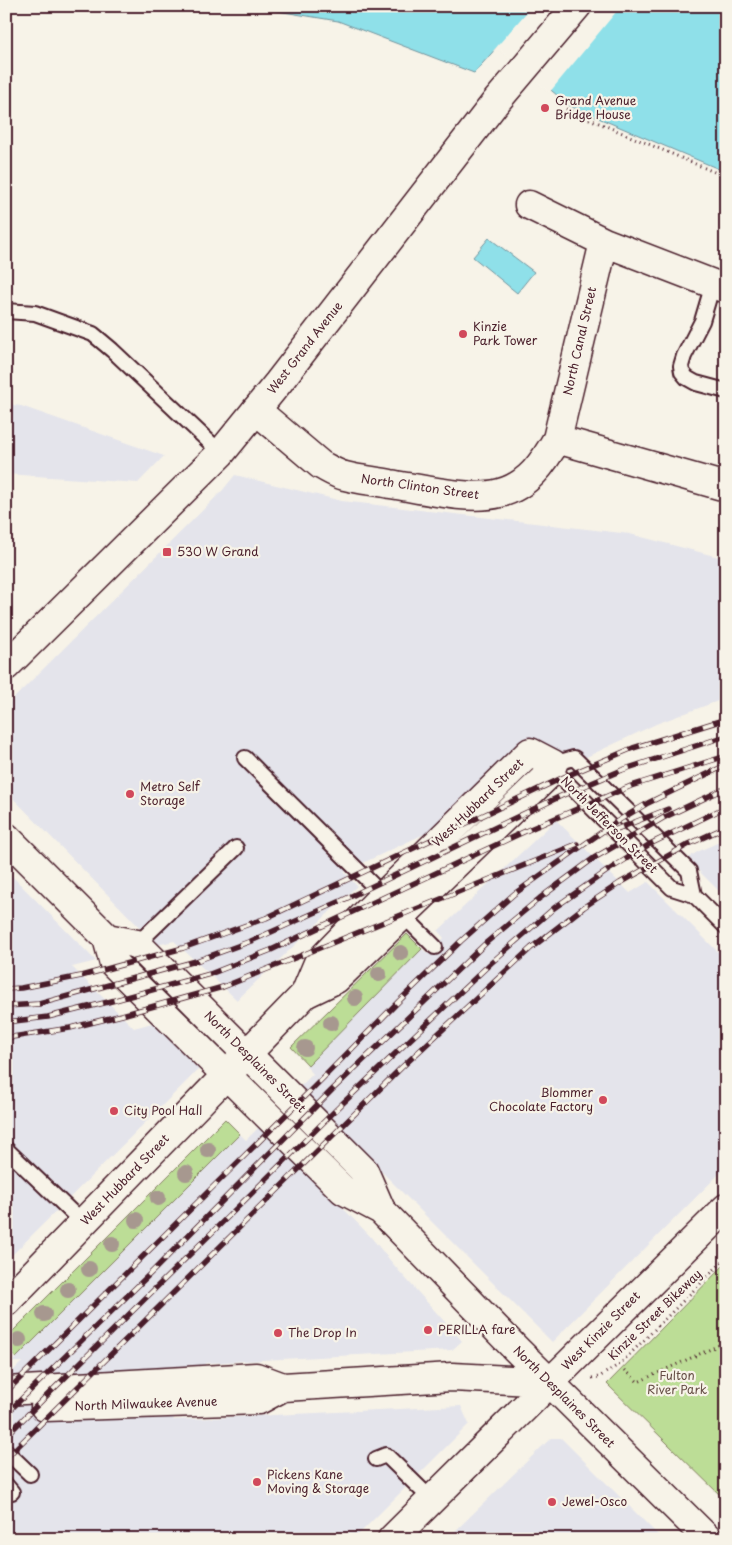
<svg xmlns="http://www.w3.org/2000/svg" width="732" height="1545" viewBox="0 0 732 1545" font-family="'Playpen Sans',sans-serif">
<style>
.built{fill:#e4e4eb}
.green{fill:#bcdd96;stroke:#837e60}
.water{fill:#8fe0e9;stroke:#73939d}
.pier{fill:#f7f3e8}
.lines{fill:none;stroke-linecap:round;stroke-linejoin:round}
.lane-casing{stroke:#4a1f2b;stroke-width:18}
.street-casing{stroke:#4a1f2b;stroke-width:31}
.secondary-casing{stroke:#4a1f2b;stroke-width:31}
.path{stroke:#4a1f2b;stroke-width:3;stroke-dasharray:1 4;stroke-linecap:butt}
.lane{stroke:#f7f3e8;stroke-width:14}
.street{stroke:#f7f3e8;stroke-width:28}
.secondary{stroke:#f7f3e8;stroke-width:28}
.rail-casing{stroke:#4a1f2b;stroke-width:5.5}
.rail{stroke:#f7f3e8;stroke-width:4;stroke-dasharray:11;stroke-linecap:butt}
.tree{fill:#a7988f}
.poi-dot{fill:#d1495b;stroke:#f7f3e8;stroke-width:2}
.labels{text-anchor:middle;stroke-width:4.5;stroke-linejoin:round;paint-order:stroke}
.poi-label{font-size:12px;fill:#4a1f2b;stroke:#f7f3e8;text-anchor:start}
.street-label{font-size:12px;fill:#4a1f2b;stroke:#f7f3e8}
.park-label{font-size:12px;fill:#664e46;stroke:#f7f3e8}
</style>
<rect width="100%" height="100%" fill="#f7f3e8"/>
<filter id="ink" filterUnits="userSpaceOnUse"><feTurbulence type="fractalNoise" baseFrequency=".02" numOctaves="2"/><feDisplacementMap in="SourceGraphic" scale="10" xChannelSelector="R" yChannelSelector="G"/><feConvolveMatrix kernelMatrix="1 2 1 2 8 2 1 2 1" color-interpolation-filters="sRGB"/></filter>
<g filter="url(#ink)">
<path class="built" d="M6,404l15,2 143,50 -26,27 -132,-9z
M235,475l107,26 288,33 96,25v139l-70,26 -312,148 13,14 -120,114 -63,-59 -17,4 -151,-154v-85l216,-215z
M556,820l74,73 18,-11 78,78v207l-174,175 -183,-183 -38,37 39,40 29,35 63,70 -10,9 -246,13 -33,57 288,-14 8,18 -115,115h-348v-161l16,-16h-10l228,-228 6,6 67,-66 -7,-8 116,-117 6,5 16,-16 -6,-7z
M726,839v59l-39,-39 10,-7z
M6,870l90,91 -24,6 62,61 22,-6 45,45 -195,194z
M551,1438h10l101,101h-215z"/>
<path class="green" d="M407,934l15,15 -114,116 -17,-18z
M225,1119l15,15 -224,224 -10,-9v-11z
M726,1263v238l-119,-117z"/>
<path class="water" d="M247,6h479v166l-156,-66 -72,-60 -24,27 -136,-52z
M489,238l45,34 -17,21 -44,-36z"/>
<path class="pier" d="M532,6h89l-72,87 -51,-44 -3,3 -2,-1z"/>
<g class="lines">
<g class="lane-casing">
<path id="lane" d="M713,284l-11,37 -18,35 -3,10 1,6 5,6 9,5 30,8
M6,311l29,2 58,21 19,16 109,103
M245,758l190,189
M694,895l-5,-24 -115,-113 -21,6 5,10 114,114 22,7 32,32
M137,944l99,-96
M6,1149l77,74
M6,1451l24,23
M376,1459l10,-4 46,45
M6,1485l6,7"/>
</g>
<g class="street-casing">
<path id="street" d="M529,205l75,37 122,47
M256,410l65,55c8,4 15,9 24,11 15,4 31,5 45,8 32,5 80,17 110,9 28,-7 44,-31 57,-54l169,48
M557,439l47,-197
M6,1302l299,-308 31,-15 213,-205 4,-10 -23,-12 -147,144 -65,67 -13,31"/>
</g>
<g class="secondary-casing">
<path id="secondary" d="M6,666l215,-213 57,-70 217,-280 82,-97
M6,837l101,101 7,26 229,226 38,20 135,139 192,190
M107,938l30,6 227,227 17,39
M6,1391l250,-14 27,10 169,-10 98,5
M45,1407l214,-7 24,-13
M392,1539l334,-331"/>
</g>
<path class="path" d="M566,109l160,68
M625,1370l13,12 88,-40
M592,1378l7,-1 21,-13 106,-106
M6,1426l20,-1"/>
<use href="#lane" class="lane"/>
<use href="#street" class="street"/>
<use href="#secondary" class="secondary"/>
<g class="rail-casing">
<path id="rail" d="M612,831l56,-22
M6,989l15,-1 60,-12 102,-28 83,-30 298,-141 69,-29 93,-29
M6,1006l33,-2 55,-15 102,-28 55,-20 90,-40 220,-105 61,-26 104,-34
M6,1022l42,-5 60,-15 102,-28 61,-24 259,-121 101,-43 95,-30
M6,1038l64,-10 52,-13 101,-28 354,-143
M6,1392l314,-311 79,-80 62,-60 53,-47 102,-72 32,-19 78,-38
M6,1414l148,-144 177,-179 156,-149 53,-44 54,-40 69,-40 63,-30
M6,1436l337,-333 148,-140 63,-55 53,-37 43,-27 76,-37
M6,1458l395,-390 130,-120 53,-41 36,-24 69,-39 37,-17"/>
</g>
<use href="#rail" class="rail"/>
</g>
<g class="tree">
<circle cx="401" cy="953" r="8"/>
<circle cx="379" cy="974" r="8"/>
<circle cx="355" cy="998" r="8"/>
<circle cx="331" cy="1023" r="8"/>
<circle cx="305" cy="1048" r="8"/>
<circle cx="208" cy="1150" r="8"/>
<circle cx="186" cy="1173" r="8"/>
<circle cx="158" cy="1198" r="8"/>
<circle cx="136" cy="1220" r="8"/>
<circle cx="112" cy="1244" r="8"/>
<circle cx="89" cy="1269" r="8"/>
<circle cx="68" cy="1290" r="8"/>
<circle cx="44" cy="1314" r="8"/>
<circle cx="19" cy="1340" r="8"/>
</g>
</g>
<g class="poi-dot">
<circle cx="545" cy="108" r="5"/>
<circle cx="463" cy="334" r="5"/>
<rect x="162" y="547" width="10" height="10" rx="2.5"/>
<circle cx="130" cy="794" r="5"/>
<circle cx="603" cy="1100" r="5"/>
<circle cx="114" cy="1111" r="5"/>
<circle cx="428" cy="1330" r="5"/>
<circle cx="278" cy="1333" r="5"/>
<circle cx="257" cy="1482" r="5"/>
<circle cx="552" cy="1502" r="5"/>
</g>
<g class="labels">
<g class="poi-label">
<text x="555" y="105">Grand Avenue<tspan x="555" dy="14">Bridge House</tspan></text>
<text x="473" y="331">Kinzie<tspan x="473" dy="14">Park Tower</tspan></text>
<text x="177" y="556">530 W Grand</text>
<text x="140" y="791">Metro Self<tspan x="140" dy="14">Storage</tspan></text>
<text x="593" y="1097" text-anchor="end">Blommer<tspan x="593" dy="14">Chocolate Factory</tspan></text>
<text x="124" y="1115">City Pool Hall</text>
<text x="438" y="1334">PERILLA fare</text>
<text x="288" y="1337">The Drop In</text>
<text x="267" y="1479">Pickens Kane<tspan x="267" dy="14">Moving &amp; Storage</tspan></text>
<text x="562" y="1506">Jewel-Osco</text>
</g>
<g class="street-label">
<text transform="translate(580 341) rotate(-77)" y="4">North Canal Street</text>
<text transform="translate(305 348) rotate(-52)" y="4">West Grand Avenue</text>
<text transform="translate(420 487) rotate(8)" y="4">North Clinton Street</text>
<text transform="translate(478 803) rotate(-44)" y="4">West Hubbard Street</text>
<text transform="translate(609 825) rotate(45)" y="4">North Jefferson Street</text>
<text transform="translate(255 1062) rotate(45)" y="4">North Desplaines Street</text>
<text transform="translate(125 1180) rotate(-46)" y="4">West Hubbard Street</text>
<text transform="translate(655 1315) rotate(-44)" y="4">Kinzie Street Bikeway</text>
<text transform="translate(601 1331) rotate(-45)" y="4">West Kinzie Street</text>
<text transform="translate(564 1397) rotate(45)" y="4">North Desplaines Street</text>
<text transform="translate(146 1404) rotate(-2)" y="4">North Milwaukee Avenue</text>
</g>
<g class="park-label">
<text x="677" y="1380">Fulton<tspan x="677" dy="14">River Park</tspan></text>
</g>
</g>
<rect width="732" height="1545" fill="none" stroke="#f7f3e8" stroke-width="25"/>
<rect x="12" y="12" width="707" height="1520" fill="none" stroke="#4a1f2b" stroke-width="2" filter="url(#ink)"/>
</svg>
